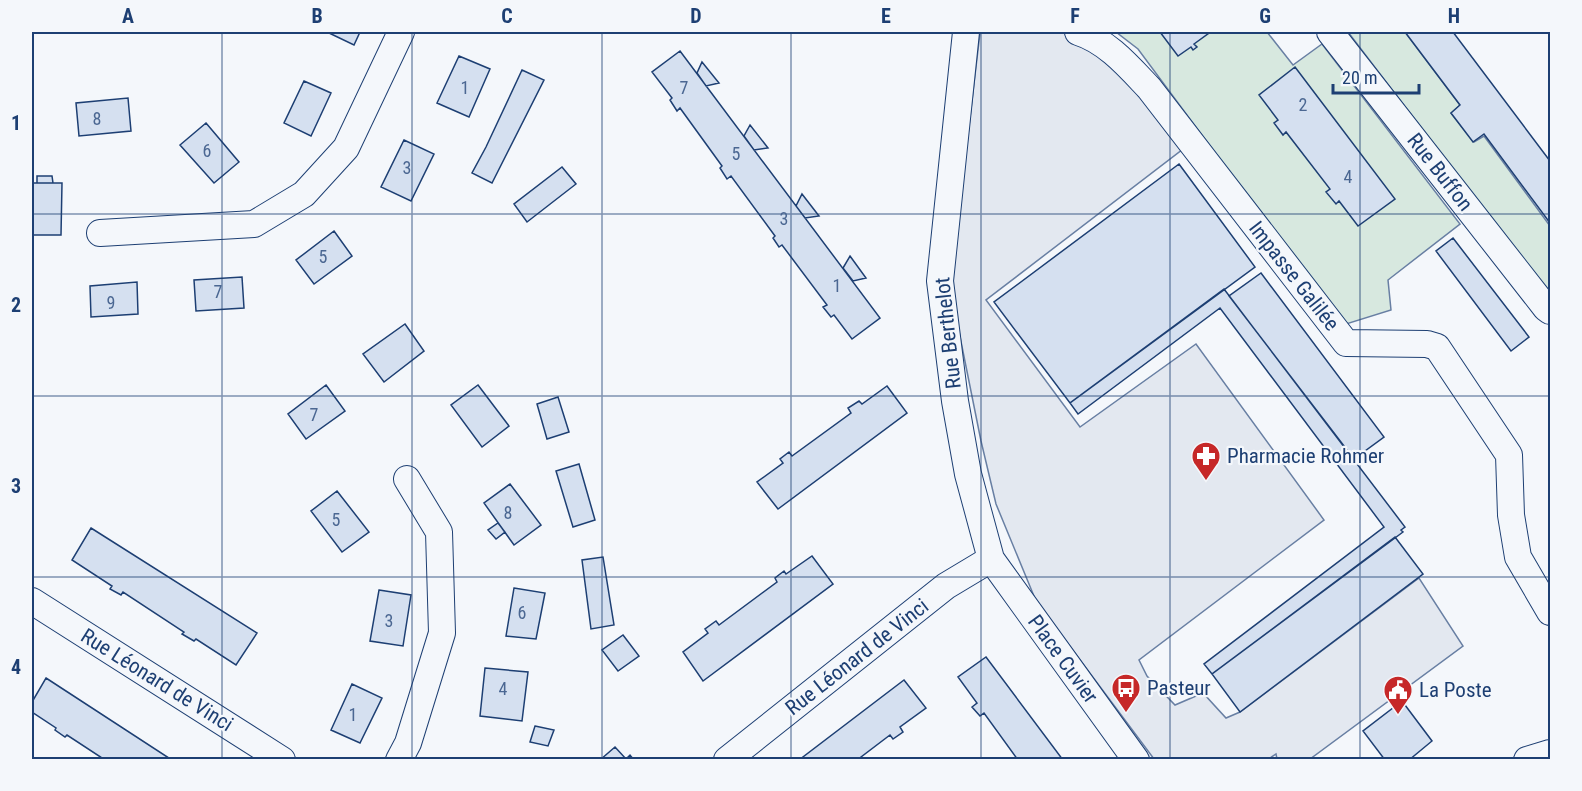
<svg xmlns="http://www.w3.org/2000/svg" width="1582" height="791" viewBox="0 0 1582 791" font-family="'Roboto Condensed',sans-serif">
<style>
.green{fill:#d7e8df;stroke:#687fa3;stroke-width:1.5}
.parking{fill:#e3e8f0;stroke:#687fa3;stroke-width:1.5}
.building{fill:#d5e0f0;stroke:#1d3f73;stroke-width:1.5}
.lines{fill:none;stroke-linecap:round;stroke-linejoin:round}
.street-casing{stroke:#1d3f73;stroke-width:28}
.street{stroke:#f4f7fb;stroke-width:26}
.grid{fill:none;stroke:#1d3f73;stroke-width:1.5;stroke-opacity:0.55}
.labels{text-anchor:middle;stroke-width:4.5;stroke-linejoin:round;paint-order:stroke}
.number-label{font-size:18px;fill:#4b6792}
.street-label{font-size:21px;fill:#1d3f73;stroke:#f4f7fb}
.poi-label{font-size:21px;fill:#1d3f73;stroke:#f4f7fb;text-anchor:start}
.neatline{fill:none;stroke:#1d3f73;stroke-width:2}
.grid-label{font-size:20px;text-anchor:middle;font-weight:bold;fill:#1d3f73}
</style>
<rect width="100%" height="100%" fill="#f4f7fb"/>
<path class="green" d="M1116,32h151l26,33 29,-21 138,180 -72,56 3,30 -48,15 -205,-276z
M1348,32h57l55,73 -9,8 23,29 10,-6 66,90v71z"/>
<path class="parking" d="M985,32h76l26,10 42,33 54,74 -197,151 94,127 116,-83 128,176 -185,140 8,16 28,29 28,-12 23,25 14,-6 179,-134 44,68 -153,113h-33l-1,-5 -9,6 -113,-1 -118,-158 -40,-97 -15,-63 -31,-154 30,-254z"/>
<path class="building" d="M327,32h33l-6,13z
M1157,32h50l2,1 -15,11 3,3 -4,3 -2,-3 -13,9 -18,-24z
M1405,32h48l97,129v62l-66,-89 -11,8 -22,-29 9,-8z
M680,51l200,267 -28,21 -18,-24 -3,2 -8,-10 4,-2 -45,-60 -3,2 -6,-9 2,-2 -44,-60 -4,3 -7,-11 2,-2 -42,-58 -3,3 -7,-11 2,-2 -20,-26z
M459,56l31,13 -21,48 -32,-14z
M702,62l17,21 -13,3 -9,-13z
M1295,67l100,132 -37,27 -19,-25 -3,3 -10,-12 4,-3 -44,-57 -3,3 -9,-12 4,-3 -19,-25z
M522,70l22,10 -52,103 -20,-10 14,-26z
M304,81l27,12 -20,43 -27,-13z
M128,98l3,33 -52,5 -3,-33z
M206,123l33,39 -25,21 -34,-38z
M750,125l18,23 -14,2 -10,-14z
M404,140l30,14 -23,47 -30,-14z
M1179,164l76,103 -185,136 -76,-101z
M562,167l14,17 -49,38 -13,-18z
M37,176h15l1,7h-16z
M32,183h30l-1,52h-29z
M802,194l17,22 -14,2 -9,-12z
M334,231l18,25 -38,28 -18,-24z
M1453,238l76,99 -18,14 -75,-100z
M850,256l16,22 -13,3 -10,-13z
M1261,273l123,164 -30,22 -125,-163z
M242,277l2,31 -48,3 -2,-31z
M137,282l1,32 -47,3 -1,-31z
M1224,289l181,238 -4,3 2,2 -191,142 -8,-10 180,-137 -164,-219 -142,106 -8,-11z
M405,324l19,27 -40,31 -21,-28z
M326,385l19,26 -39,28 -18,-25z
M478,385l31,41 -27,21 -31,-42z
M887,386l20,27 -129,96 -21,-27 26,-19 -3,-4 9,-7 3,4 59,-43 -3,-5 11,-7 3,3z
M558,397l11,35 -22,7 -10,-35z
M579,464l16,56 -22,7 -17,-56z
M510,484l31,41 -27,20 -30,-42z
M337,491l32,41 -27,20 -31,-41z
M498,523l7,9 -9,7 -8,-9z
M91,528l166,105 -21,32 -40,-26 -2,2 -12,-7 2,-2 -61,-40 -2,3 -11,-6 2,-3 -40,-26z
M1395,537l28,37 -183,138 -28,-38z
M812,556l21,28 -130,97 -20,-29 25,-19 -3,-4 11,-8 3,4 58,-43 -2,-4 9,-7 2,3z
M603,557l11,68 -23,4 -9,-69z
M514,588l31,5 -9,46 -30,-3z
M379,590l32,5 -8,51 -33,-5z
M623,635l16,21 -21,15 -16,-21z
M986,657l77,103h-45l-34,-47 -4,3 -8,-9 5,-4 -19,-26z
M485,668l43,4 -6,49 -42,-5z
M46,678l126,82h-67l-38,-25 -2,2 -10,-7 1,-2 -24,-16v-10z
M904,680l22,28 -26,19 3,5 -10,7 -3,-4 -33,25h-58z
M352,684l30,14 -22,45 -29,-13z
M1402,701l30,40 -23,19h-24l-22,-29z
M535,726l19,4 -6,16 -18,-4z
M615,747l11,12 4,-4 4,5h-34z"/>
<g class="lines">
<g class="street-casing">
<path id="street" d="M966,32l-26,249 15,120 13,73 23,85 145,201
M1078,32c29,9 51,35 71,56l197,255 81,1 10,3 72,108 2,60 7,42 32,55
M1330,32l216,276 4,3
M100,233l154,-9 50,-30 42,-46 55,-116
M32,601l250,159
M399,760l9,-17 34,-110 -3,-101 -32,-53
M727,760l219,-174 45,-27
M1527,760l23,-7"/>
</g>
<use href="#street" class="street"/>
</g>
<path class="grid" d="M222,32v728M412,32v728M602,32v728M791,32v728M981,32v728M1170,32v728M1360,32v728M32,214h1518M32,396h1518M32,577h1518"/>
<defs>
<g id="pharmacy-pin" transform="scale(1.5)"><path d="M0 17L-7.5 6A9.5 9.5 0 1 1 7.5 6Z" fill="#c62828" stroke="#f4f7fb"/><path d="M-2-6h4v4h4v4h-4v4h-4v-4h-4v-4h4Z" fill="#fff"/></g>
<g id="bus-pin" transform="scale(1.5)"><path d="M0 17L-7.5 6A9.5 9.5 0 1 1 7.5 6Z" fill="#c62828" stroke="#f4f7fb"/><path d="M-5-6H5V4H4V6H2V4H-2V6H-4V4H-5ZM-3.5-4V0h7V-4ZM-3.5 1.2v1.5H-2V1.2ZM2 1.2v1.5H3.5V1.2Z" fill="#fff"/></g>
<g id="civic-pin" transform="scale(1.5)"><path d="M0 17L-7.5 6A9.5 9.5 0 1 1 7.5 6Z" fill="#c62828" stroke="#f4f7fb"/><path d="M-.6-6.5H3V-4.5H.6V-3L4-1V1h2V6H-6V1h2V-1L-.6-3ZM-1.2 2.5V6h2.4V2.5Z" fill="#fff"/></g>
</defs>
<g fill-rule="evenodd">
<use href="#pharmacy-pin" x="1206" y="456"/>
<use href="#bus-pin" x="1126" y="688"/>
<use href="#civic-pin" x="1398" y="690"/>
</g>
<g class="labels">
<g class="number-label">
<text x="465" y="94">1</text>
<text x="684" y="94">7</text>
<text x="1303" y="111">2</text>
<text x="97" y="125">8</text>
<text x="207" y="157">6</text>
<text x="736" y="160">5</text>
<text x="407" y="174">3</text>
<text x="1348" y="183">4</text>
<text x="784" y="225">3</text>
<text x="323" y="263">5</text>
<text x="837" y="292">1</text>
<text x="218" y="298">7</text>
<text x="111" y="309">9</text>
<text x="314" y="421">7</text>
<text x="508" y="519">8</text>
<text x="336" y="526">5</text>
<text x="522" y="619">6</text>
<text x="389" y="627">3</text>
<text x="503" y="695">4</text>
<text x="353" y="721">1</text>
</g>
<g class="street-label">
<text transform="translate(1440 172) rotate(52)" y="7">Rue Buffon</text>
<text transform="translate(1294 276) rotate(52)" y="7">Impasse Galilée</text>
<text transform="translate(948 333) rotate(-96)" y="7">Rue Berthelot</text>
<text transform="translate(857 657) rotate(-38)" y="7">Rue Léonard de Vinci</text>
<text transform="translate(1063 659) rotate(54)" y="7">Place Cuvier</text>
<text transform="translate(157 680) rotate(32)" y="7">Rue Léonard de Vinci</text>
</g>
<g class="poi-label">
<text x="1227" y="463">Pharmacie Rohmer</text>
<text x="1147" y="695">Pasteur</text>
<text x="1419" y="697">La Poste</text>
</g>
</g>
<rect width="1582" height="791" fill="none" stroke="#f4f7fb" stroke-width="66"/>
<path d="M1333 84v9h86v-9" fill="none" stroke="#1d3f73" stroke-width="3"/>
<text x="1342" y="84" font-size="18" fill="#1d3f73" stroke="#f4f7fb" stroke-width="4.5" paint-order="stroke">20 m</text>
<rect x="33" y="33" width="1516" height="725" class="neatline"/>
<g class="grid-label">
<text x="128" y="23">A</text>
<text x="317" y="23">B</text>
<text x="507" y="23">C</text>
<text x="696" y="23">D</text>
<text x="886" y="23">E</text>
<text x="1075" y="23">F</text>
<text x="1265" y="23">G</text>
<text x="1454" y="23">H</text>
<text x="16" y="130">1</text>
<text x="16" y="312">2</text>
<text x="16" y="493">3</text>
<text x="16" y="674">4</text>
</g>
</svg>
